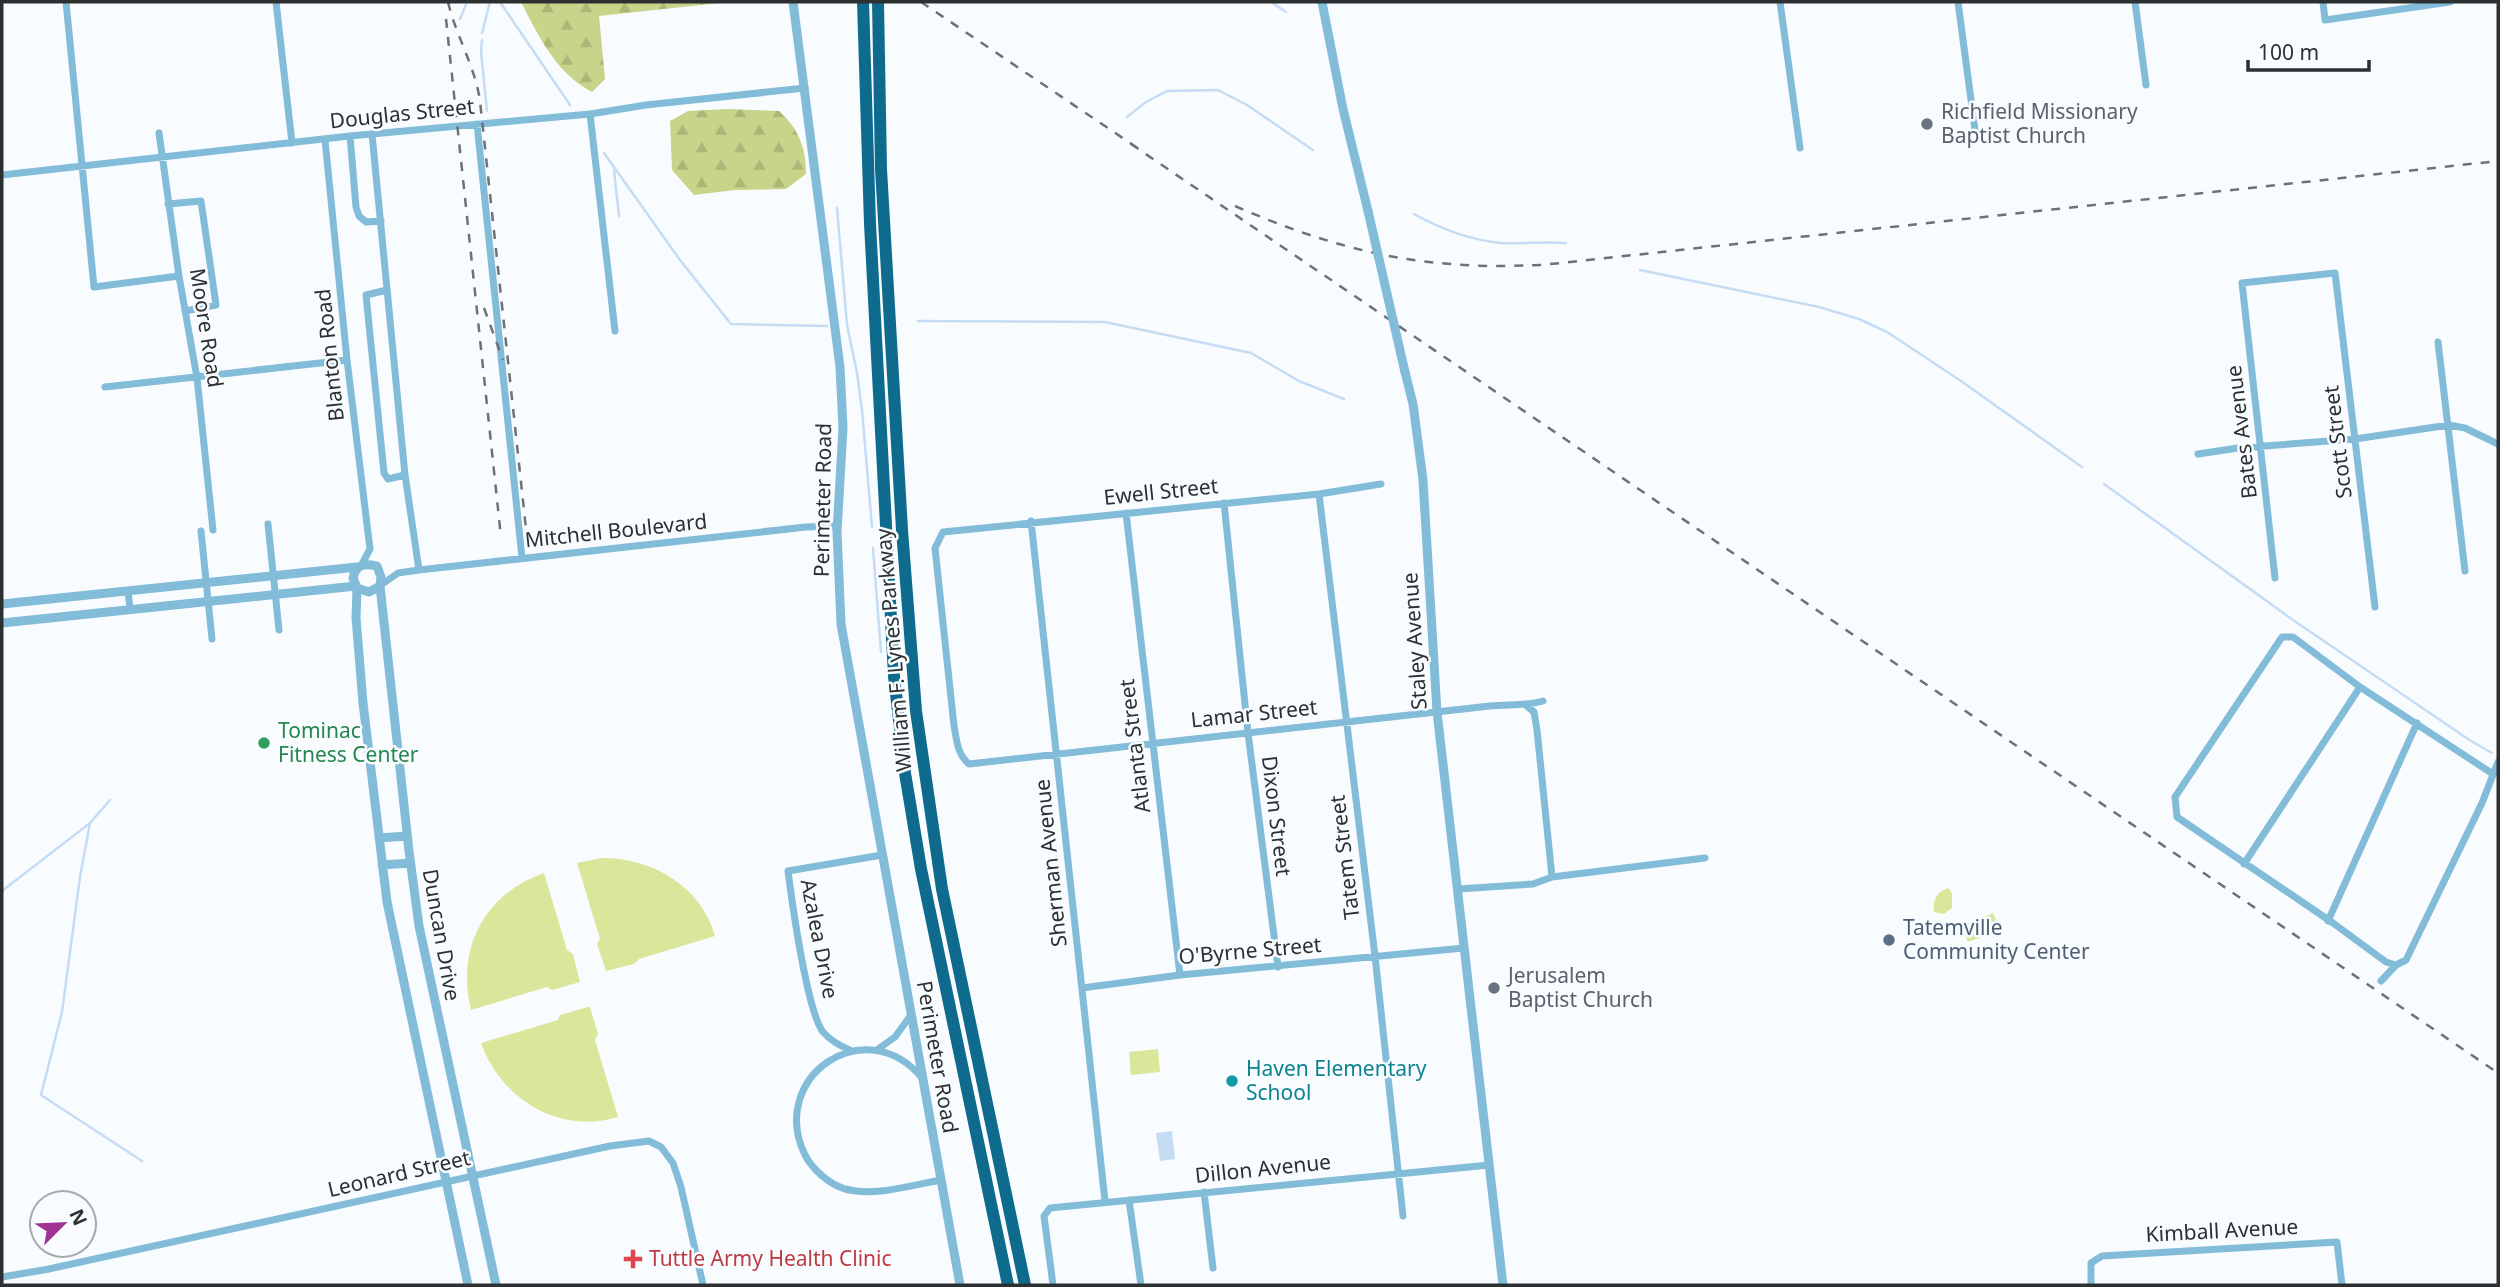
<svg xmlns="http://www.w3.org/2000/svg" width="2500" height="1287" viewBox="0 0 2500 1287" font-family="'Noto Sans',sans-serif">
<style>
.green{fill:#dae69a}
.forest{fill:url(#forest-firs)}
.park{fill:url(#park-tufts)}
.water{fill:#c6dcf3}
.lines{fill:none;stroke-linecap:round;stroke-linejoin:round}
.stream{stroke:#c6dcf3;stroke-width:2.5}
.minor{stroke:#83bcd8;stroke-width:7}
.tertiary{stroke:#83bcd8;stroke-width:9}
.motorway{stroke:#0f6b8e;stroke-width:12}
.rail{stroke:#6f7274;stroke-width:2.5;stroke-dasharray:9 9;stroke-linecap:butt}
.tertiary-bridge{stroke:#83bcd8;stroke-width:9}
.worship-dot{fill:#6b7280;stroke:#f8fcff;stroke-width:2.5}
.leisure-dot{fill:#2e9e5b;stroke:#f8fcff;stroke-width:2.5}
.service-dot{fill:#5c6f8a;stroke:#f8fcff;stroke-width:2.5}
.culture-dot{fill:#0f9aa8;stroke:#f8fcff;stroke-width:2.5}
.health-dot{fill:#e0444e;stroke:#f8fcff;stroke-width:2.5}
.labels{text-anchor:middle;stroke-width:5;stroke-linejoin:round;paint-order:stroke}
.worship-label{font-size:21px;fill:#5b616d;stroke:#f8fcff;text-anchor:start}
.street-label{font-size:21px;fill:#2d3031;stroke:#f8fcff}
.leisure-label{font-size:21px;fill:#27864d;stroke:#f8fcff;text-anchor:start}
.service-label{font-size:21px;fill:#4e5e75;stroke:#f8fcff;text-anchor:start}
.culture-label{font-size:21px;fill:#0d838f;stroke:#f8fcff;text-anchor:start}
.health-label{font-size:21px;fill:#be3a42;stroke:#f8fcff;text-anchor:start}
</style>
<defs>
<pattern id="forest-firs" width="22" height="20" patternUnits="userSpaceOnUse" patternTransform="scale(1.75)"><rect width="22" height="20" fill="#c8d489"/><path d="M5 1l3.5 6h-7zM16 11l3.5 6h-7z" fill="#acb677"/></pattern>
<pattern id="park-tufts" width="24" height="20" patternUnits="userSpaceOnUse" patternTransform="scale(1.75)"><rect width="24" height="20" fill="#dae69a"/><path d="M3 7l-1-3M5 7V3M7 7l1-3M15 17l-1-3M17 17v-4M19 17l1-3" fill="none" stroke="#bbc685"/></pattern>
</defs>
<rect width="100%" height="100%" fill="#f8fcff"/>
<path class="green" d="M601,858c49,-1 100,27 114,78l-76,23 -5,5 -28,7 -9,-27 3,-5 -23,-76z
M544,873l23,77 6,4 7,28 -28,8 -5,-3 -76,23c-15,-61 13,-116 73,-137z
M1993,913l7,17 -32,12 -7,-15z
M588,1007h2l8,27 -3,6 23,77c-59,18 -117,-18 -137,-74l77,-23 2,-5z
M1158,1049l2,23 -29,3 -2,-23z"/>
<path class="forest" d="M521,2h208l-130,14 6,63 -13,13c-36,-19 -53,-55 -71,-90z
M728,109l51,2c20,18 27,37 27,63l-20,15 -51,1 -41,5 -22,-25 -2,-49 18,-10z"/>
<path class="park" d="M1948,888l4,5v15l-8,6 -10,-2c-1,-13 2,-19 14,-24z"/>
<path class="water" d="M1172,1131l3,28 -15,2 -4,-28z"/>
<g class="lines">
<path class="stream" d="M500,2l70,103
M1271,2l15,10
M460,19l7,-17
M482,33l8,-31
M482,40l-1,11 6,60
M1127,117l19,-15 21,-11 51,-1 29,15 66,45
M604,153l76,107 51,64 96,2
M614,170l5,46
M837,208l10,117 10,48 5,37 10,117
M1414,214c27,15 56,26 87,29 22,1 44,-2 65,0
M1640,270l179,37 40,12 28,13 74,49 121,86
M918,321l187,1 146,31 48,28 45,18
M2104,484l189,136 178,121 21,12
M873,548l8,104
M110,800l-20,23 -10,54 -18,135 -21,83 101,66
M2,891l88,-68"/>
<path class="minor" d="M66,2l28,285 85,-11
M276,2l16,141
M1780,2l20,146
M1958,2l17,128
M2135,2l11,83
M2323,2l2,18 125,-18
M590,114l25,217
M477,124l45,434
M159,133l20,143 18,102 16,152
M372,134l33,341 14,95
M350,136l6,71 3,9 7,6 15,-1
M325,140l22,220 23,189 -8,15
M2,175l348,-39 240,-22 56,-9 159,-17
M168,204l33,-3 15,104 -31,6
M387,290l-21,5 18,178 4,6 17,-4
M2438,342l27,229
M105,387l242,-27
M2198,454l40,-6 117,-9 94,-14 16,3 33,16
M1381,484l-62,10 -376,38 -8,16 19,178c3,15 3,28 15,38l521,-58c18,-2 36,0 53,-5
M1319,494l56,462 28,260
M1224,503l24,230 30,234
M1126,513l54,462
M1031,521l74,680
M268,524l11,106
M201,531l11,108
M2275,578l-33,-295 93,-10 40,334
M381,585l17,-12 21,-3 387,-43 31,-1
M128,591l2,18
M1527,706l7,6 3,18 15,147
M2244,864l116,-177
M1459,889l74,-5 19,-7 153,-19
M2328,921l89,-198
M2396,965l-10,-3 -53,-39 -156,-106 -2,-20 107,-160h11l67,50 133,87
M2381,981l15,-16 10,-5 76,-157 16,-41
M1082,988l98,-13 284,-27
M878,1049l17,-12 16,-22
M850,1050c-10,-4 -19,-9 -27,-18 -16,-21 -31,-130 -35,-161l94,-16
M923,1079c-57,-70 -156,-2 -118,76 8,15 24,29 40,34 30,8 66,-4 96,-9
M1204,1192l9,76
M1129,1200l12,85
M2,1277l47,-8 561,-123 39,-5 12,6 12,16 8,24 22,98
M1053,1285l-9,-69 6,-8 439,-43
M2091,1285v-22l11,-7 235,-14 5,43"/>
<path class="tertiary" d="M793,2l47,365 3,61 -6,104 4,92 119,661
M1322,2l21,107 25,102
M1405,372l8,32 10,76 14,232 66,573
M380,586l-11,6 -12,-4 -4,-10c3,-14 12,-15 24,-12l4,11 -1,9 29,265 10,75 77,359
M357,588l-1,30 7,85 24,199 81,383
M2,604l355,-37
M2,623l354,-37
M379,838l28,-2
M382,865l28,-2"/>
<path class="motorway" d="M863,2l7,222 24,452 11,97 16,96 87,416
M878,2l3,167 21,361 14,181 26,178 83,396"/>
<path class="rail" d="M448,2c8,34 27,64 32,99l47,437
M921,2l218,147
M446,19l55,518
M1131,144l1367,929
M1235,206c69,30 140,53 216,58 30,3 61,2 91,1l956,-104
M484,308l19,52"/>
<path class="tertiary-bridge" d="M1368,211l37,161"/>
</g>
<g class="worship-dot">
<circle cx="1927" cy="124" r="7"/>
<circle cx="1494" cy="988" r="7"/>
</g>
<circle class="leisure-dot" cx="264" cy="743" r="7"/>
<circle class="service-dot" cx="1889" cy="940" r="7"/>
<circle class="culture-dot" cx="1232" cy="1081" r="7"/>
<path class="health-dot" d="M629.5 1248.5h7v7h7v7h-7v7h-7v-7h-7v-7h7z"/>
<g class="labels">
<g class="worship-label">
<text x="1941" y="119">Richfield Missionary<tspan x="1941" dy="24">Baptist Church</tspan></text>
<text x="1508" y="983">Jerusalem<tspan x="1508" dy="24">Baptist Church</tspan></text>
</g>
<g class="street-label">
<text transform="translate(402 114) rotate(-6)" y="7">Douglas Street</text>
<text transform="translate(206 328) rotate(81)" y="7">Moore Road</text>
<text transform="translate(330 355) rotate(-96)" y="7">Blanton Road</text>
<text transform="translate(2242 432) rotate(-97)" y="7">Bates Avenue</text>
<text transform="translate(2338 442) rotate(-97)" y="7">Scott Street</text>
<text transform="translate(1161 492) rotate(-6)" y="7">Ewell Street</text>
<text transform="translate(823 500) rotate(-89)" y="7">Perimeter Road</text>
<text transform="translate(616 531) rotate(-6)" y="7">Mitchell Boulevard</text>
<text transform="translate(1415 641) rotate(-94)" y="7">Staley Avenue</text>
<text transform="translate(894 650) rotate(-95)" y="7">William F. Lynes Parkway</text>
<text transform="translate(1254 714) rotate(-6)" y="7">Lamar Street</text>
<text transform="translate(1135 746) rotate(-97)" y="7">Atlanta Street</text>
<text transform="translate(1276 816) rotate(83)" y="7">Dixon Street</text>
<text transform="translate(1345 857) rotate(-97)" y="7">Tatem Street</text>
<text transform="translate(1051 863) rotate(-96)" y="7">Sherman Avenue</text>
<text transform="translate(441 935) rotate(80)" y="7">Duncan Drive</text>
<text transform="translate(819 939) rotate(79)" y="7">Azalea Drive</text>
<text transform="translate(1250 951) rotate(-5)" y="7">O'Byrne Street</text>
<text transform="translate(937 1057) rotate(80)" y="7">Perimeter Road</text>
<text transform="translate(1263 1169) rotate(-6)" y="7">Dillon Avenue</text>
<text transform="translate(399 1174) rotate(-13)" y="7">Leonard Street</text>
<text transform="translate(2222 1231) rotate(-3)" y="7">Kimball Avenue</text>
</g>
<g class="leisure-label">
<text x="278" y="738">Tominac<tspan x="278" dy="24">Fitness Center</tspan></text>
</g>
<g class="service-label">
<text x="1903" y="935">Tatemville<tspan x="1903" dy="24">Community Center</tspan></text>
</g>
<g class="culture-label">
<text x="1246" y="1076">Haven Elementary<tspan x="1246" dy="24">School</tspan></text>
</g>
<g class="health-label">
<text x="649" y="1266">Tuttle Army Health Clinic</text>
</g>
</g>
<rect width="2500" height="1287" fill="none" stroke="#2d3031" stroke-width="7"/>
<g transform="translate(63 1224) rotate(66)"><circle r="33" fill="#f8fcff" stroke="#a7aaad" stroke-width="2"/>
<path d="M0-5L12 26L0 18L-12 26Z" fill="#a03393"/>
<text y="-10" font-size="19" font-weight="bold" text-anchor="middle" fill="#2d3031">N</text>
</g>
<path d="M2248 60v10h121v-10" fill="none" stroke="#2d3031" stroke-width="3.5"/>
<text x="2258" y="60" font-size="21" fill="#2d3031" stroke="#f8fcff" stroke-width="5" paint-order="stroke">100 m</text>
</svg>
